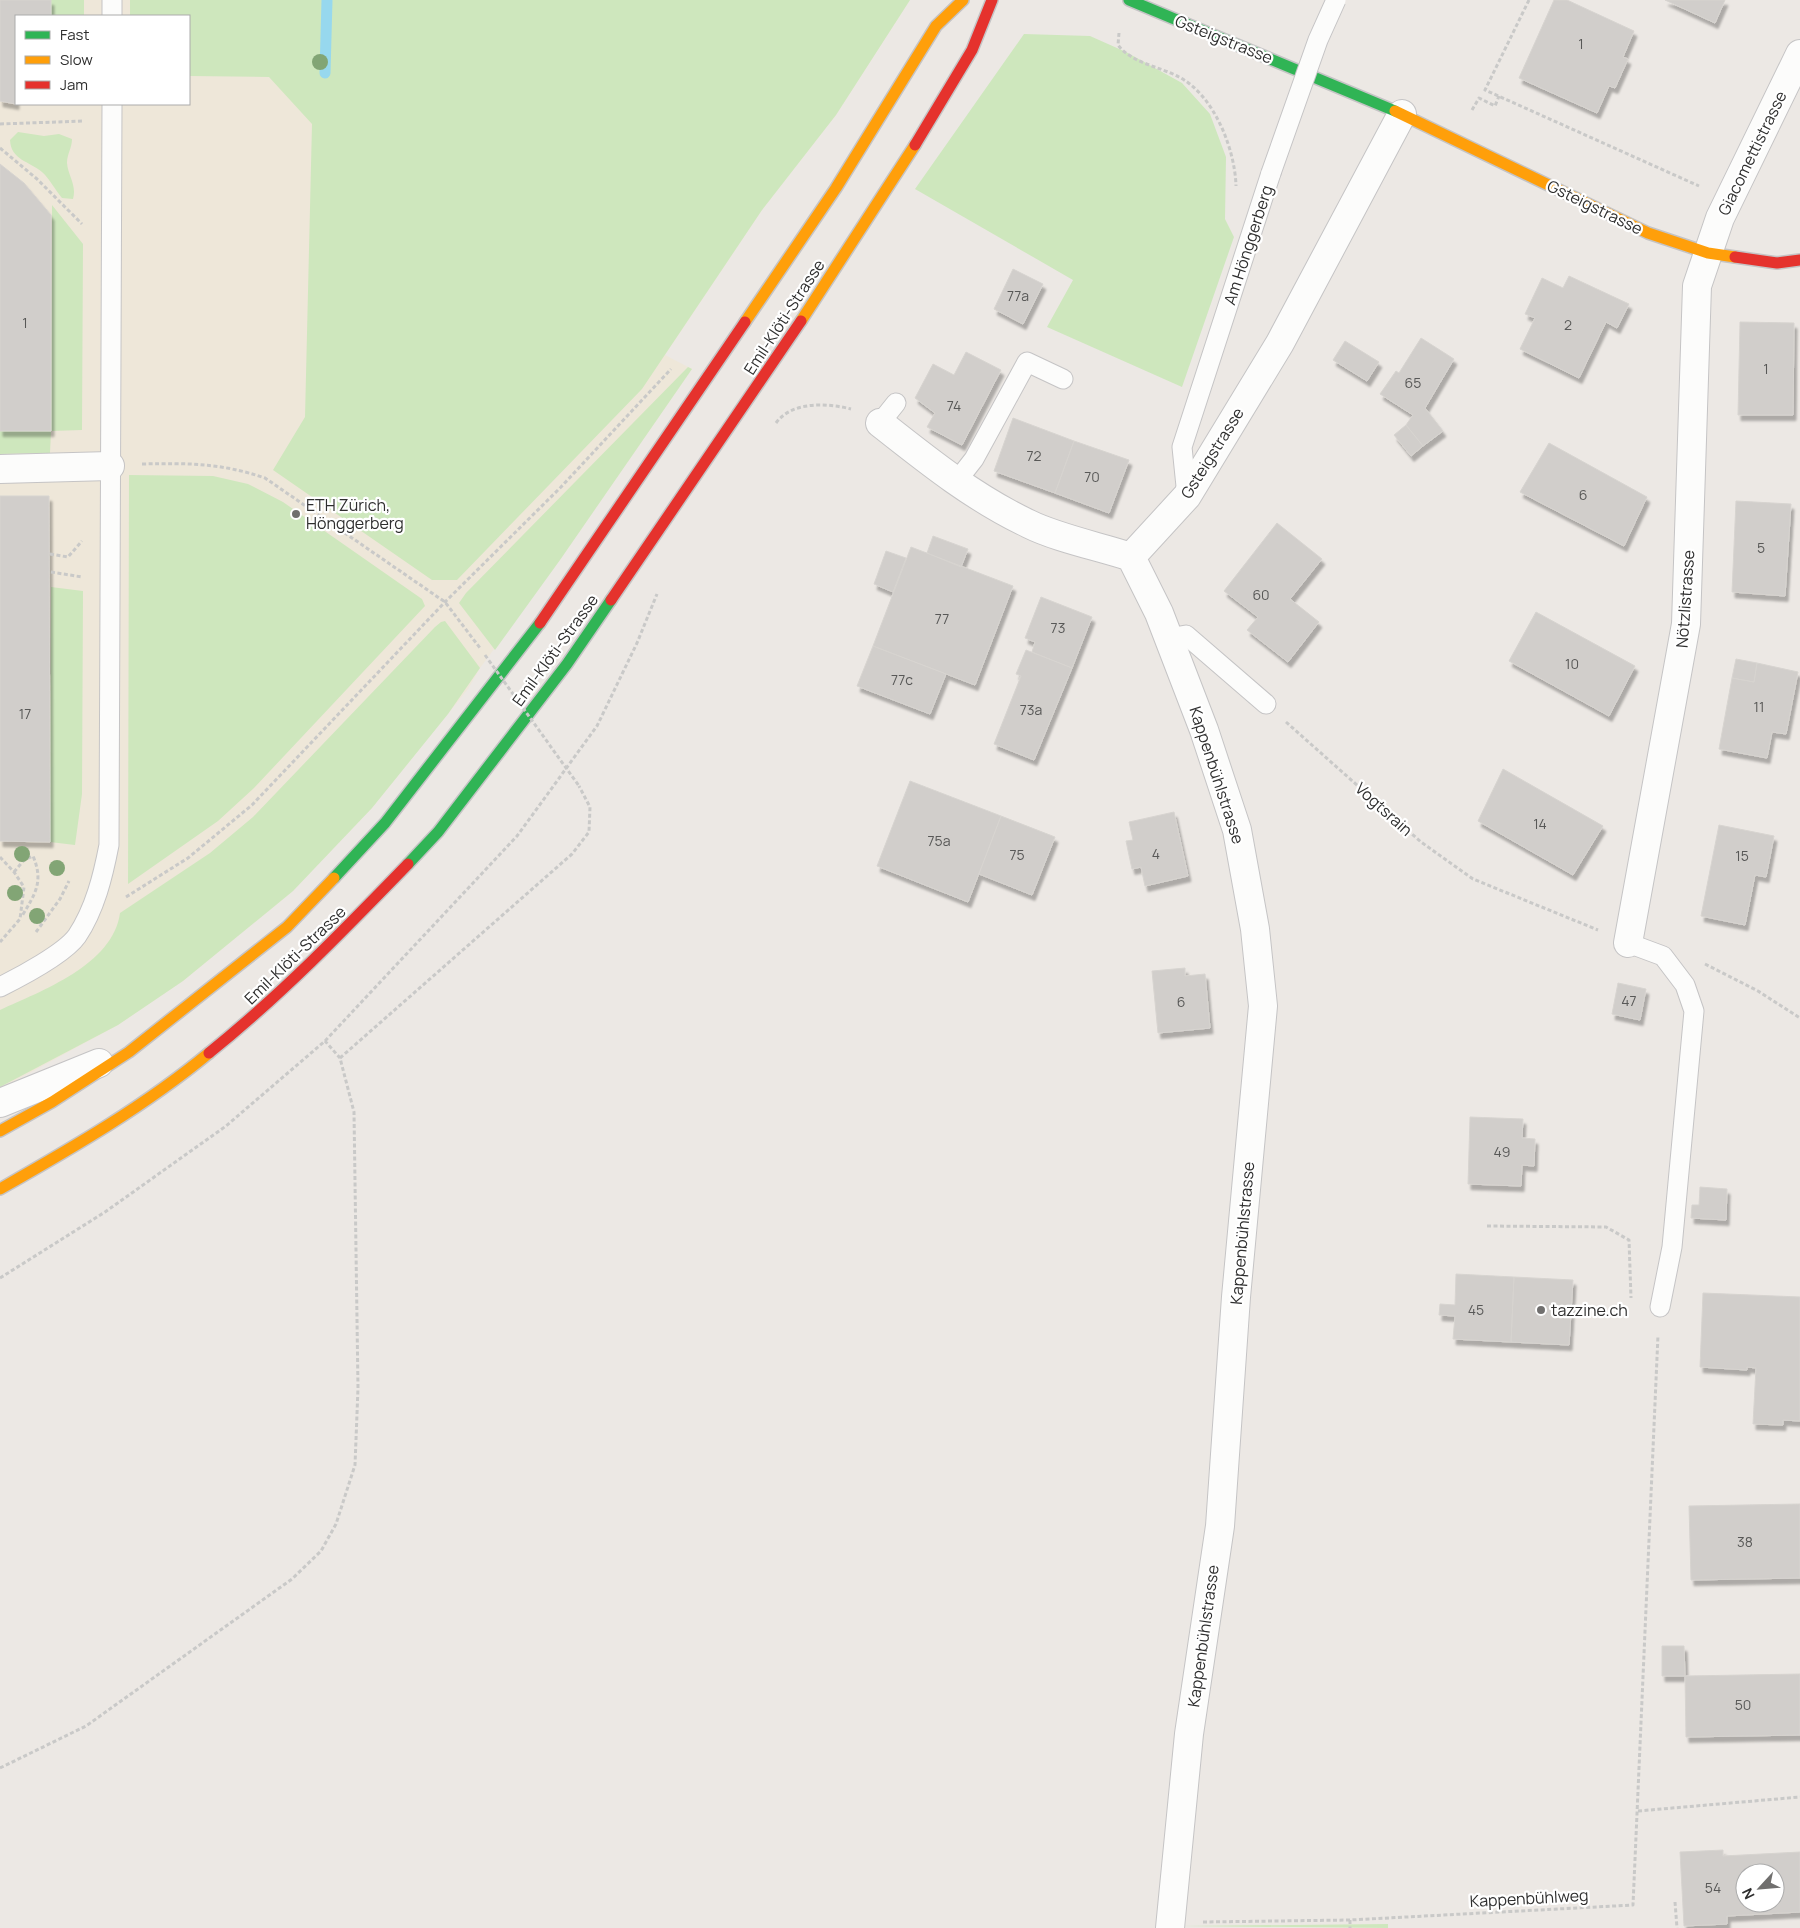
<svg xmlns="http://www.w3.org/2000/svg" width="1800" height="1928" viewBox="0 0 1800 1928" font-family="Manrope,sans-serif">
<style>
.education{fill:#eee7d9;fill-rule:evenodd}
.green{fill:#cee7bd}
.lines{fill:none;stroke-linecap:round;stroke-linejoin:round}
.stream{stroke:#97d8ee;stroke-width:11}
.building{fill:#d1cecb;stroke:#d7d4d0;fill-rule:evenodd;filter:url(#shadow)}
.lane-casing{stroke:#c5c4c5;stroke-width:21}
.street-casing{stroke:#c5c4c5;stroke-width:30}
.fast-casing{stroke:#c5c4c5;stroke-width:14}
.slow-casing{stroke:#c5c4c5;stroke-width:14}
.jam-casing{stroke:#c5c4c5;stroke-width:14}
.path{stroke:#c9c9c8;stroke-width:3;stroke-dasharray:4 2.5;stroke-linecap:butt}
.lane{stroke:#fcfcfb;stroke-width:19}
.street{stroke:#fcfcfb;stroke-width:28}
.fast{stroke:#30b455;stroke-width:11}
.slow{stroke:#ff9f0a;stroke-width:11}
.jam{stroke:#e5322d;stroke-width:11}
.lane-bridge-casing{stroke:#c5c4c5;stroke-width:21;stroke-linecap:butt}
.path-bridge{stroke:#c9c9c8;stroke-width:3;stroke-dasharray:4 2.5;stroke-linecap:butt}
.lane-bridge{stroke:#fcfcfb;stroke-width:19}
.tree{fill:#82a575}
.poi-dot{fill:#706f6e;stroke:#fff;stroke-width:2}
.labels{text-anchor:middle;stroke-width:4.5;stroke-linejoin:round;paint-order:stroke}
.number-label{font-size:14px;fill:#585857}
.street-label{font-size:16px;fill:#2e2e2e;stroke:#fff}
.poi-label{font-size:16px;fill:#2e2e2e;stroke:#fff;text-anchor:start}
</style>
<defs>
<filter id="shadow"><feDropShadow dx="3" dy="5.5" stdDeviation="1" flood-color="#0004"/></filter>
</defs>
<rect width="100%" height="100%" fill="#ece8e4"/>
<path class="education" d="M0,0h910l-74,115 -74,95 -97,145 27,14 -132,191 -80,108 -12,21 -96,119 -79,83 -110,90 -65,44 -118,64zM16,16h173v88h-173z"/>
<path class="green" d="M51,0h33v16h-33z
M130,0h780l-74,115 -74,95 -120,179 -185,191h-25l-159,-110 32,-53 7,-293 -43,-47 -80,-1v-60h-59z
M1024,34l66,2 36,16 56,31 28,31 16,43 -1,62 9,18 -52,150 -135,-60 26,-47 -158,-91z
M18,132l26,4 15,-2 13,5c0,9 -5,15 -5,24 1,13 10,22 6,36l-11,-1c-7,-8 -12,-19 -20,-26 -13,-11 -31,-12 -32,-32z
M52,205l31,39 -1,186 -31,1 -1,22 -50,1v-23h51z
M688,367l4,2 -132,191 -65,90 -36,-47 7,-10z
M129,475l84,1 35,8 35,18 139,97 3,7 -171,182 -36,33 -90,63z
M51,587l32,4 -1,203 -7,51 -25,-3z
M445,621l35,47 -32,46 -76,94 -79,83 -110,90 -65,44 -118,62v-77c41,-19 113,-45 120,-97l90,-60 43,-36 182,-190 6,-5z
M1388,1924v4l-208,-2z"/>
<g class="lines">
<path class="stream" d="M325,73l2,-73"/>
</g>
<path class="building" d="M0,0h51v16h-35v88l-16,-3z
M1554,0h13l67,31 -11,26 5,2 -13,29 -6,-2 -12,27 -78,-35z
M1665,0h60l-10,23z
M0,164l24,19 27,32v216h-51z
M1013,269l30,15 -20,40 -29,-15z
M1569,276l60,28 -12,24 -11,-6 -27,56 -59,-29 15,-31 -10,-4 17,-36 21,10z
M1740,322l54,1 -1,92h-55z
M1421,338l33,21 -29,49 18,23 -20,15 -17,-21 7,-10 -33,-21 16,-23 3,2z
M1345,341l34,21 -12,19 -34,-21z
M966,352l35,18 -39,75 -35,-18 8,-14 -20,-15 18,-34 21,11z
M1013,418l61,23 -19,52 -61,-22z
M1406,425l17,21 -12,10 -17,-21z
M1074,441l55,19 -20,53 -54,-20z
M1549,443l98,54 -23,49 -104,-54z
M0,496h49l1,346 -50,-1z
M1736,501l55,3 -6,92 -53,-4z
M1277,523l45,36 -32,40 29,23 -31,40 -41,-32 11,-13 -34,-26z
M933,536l35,13 -7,18 -34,-14z
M911,547l102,39 -38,99 -102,-39z
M886,551l20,7 -13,34 -19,-8z
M1041,597l51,20 -20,51 -40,-16 3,-10 -10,-4z
M1536,612l99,54 -26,50 -100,-55z
M873,646l73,28 -16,40 -73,-28z
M1026,650l46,18 -38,92 -40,-16 27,-68 -5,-2z
M1736,659l21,4 -3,19 -22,-4z
M1757,663l41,9 -12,62 -14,-2 -5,26 -48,-9 13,-71 22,4z
M1503,769l100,57 -30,49 -95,-54z
M910,781l91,35 -33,86 -91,-36z
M1174,812l14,64 -43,10 -4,-19 -9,2 -6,-28 7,-1 -4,-18z
M1001,816l54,21 -23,58 -53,-21z
M1719,825l55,11 -8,41 -11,-2 -10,50 -44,-9z
M1185,968v8l20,-2 5,54 -52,5 -6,-62z
M1618,983l28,6 -6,31 -28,-6z
M1470,1117l53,2 -1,19 13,1 -1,27 -12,-1 -1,21 -53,-2z
M1700,1187l27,2 -1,31 -35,-2 1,-13h7z
M1456,1274l58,3 -3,65 -58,-3 2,-23 -16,-1 1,-11 15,1z
M1514,1277l59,3 -4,65 -58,-3z
M1703,1293l97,4v124l-17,-1v5l-30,-1 3,-56 -9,-1v3l-47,-3z
M1800,1504v74l-109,2 -2,-74z
M1662,1646h22l1,30h-23z
M1800,1674v61l-114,2 -1,-61z
M1723,1850v6l77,-4v60l-73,4v8l-43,2 -4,-74zM1745,1873h30v30h-30z"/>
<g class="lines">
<g class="lane-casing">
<path id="lane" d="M112,16v-16
M880,423l16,-20
M956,482l18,-23 53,-97 36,17
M1187,496l-5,-49 89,-274
M1169,638l17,-3 80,69
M1628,943l35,13 22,29 9,26 -22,236 -12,60
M0,987c20,-10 65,-34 77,-51 18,-27 26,-60 32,-91l3,-741"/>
</g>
<g class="street-casing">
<path id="street" d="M880,423c48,38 94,75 149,101 28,14 72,23 102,33
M0,469l110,-3
M1131,557l28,56 45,117 33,100 18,99 8,77 -27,291 -16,229 -31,208 -19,194
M1131,557l56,-61 93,-153 122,-229
M1628,943l58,-319 11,-338 23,-68 80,-164
M0,1103l99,-40"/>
</g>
<g class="fast-casing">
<path id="fast" d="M1129,0l266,111
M408,864l30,-32 129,-168 44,-64
M334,878l51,-55 155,-200"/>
</g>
<g class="slow-casing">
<path id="slow" d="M1395,111l253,122 60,20 27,4
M801,321l114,-176
M745,322l91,-134 100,-162 27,-26
M0,1131l52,-29 77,-50 158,-125 47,-49
M0,1189c72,-41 145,-83 209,-136"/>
</g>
<g class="jam-casing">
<path id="jam" d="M915,145l57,-95 20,-50
M1735,257l42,6 23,-3
M611,600l190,-279
M540,623l205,-301
M209,1053c72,-58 135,-123 199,-189"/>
</g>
<path class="path" d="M1529,0l-44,90 214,96
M1119,33l-1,12c13,18 43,22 61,32 35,18 56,72 57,109
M1472,110l7,-12 16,8 4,-10
M0,124l84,-3
M0,148l37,31 45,45
M776,423c16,-22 51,-20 75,-14
M142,464c47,-1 79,-1 123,14l180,124 35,46
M50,554l18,3 14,-16
M51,572l31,5
M1286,722l135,120 52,37 125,51
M0,857l14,15 10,15 -4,32 -20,23
M14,872l10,-12 9,-4c11,26 2,38 -11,60
M126,897l62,-39 64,-53 193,-203 116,-115 110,-118
M36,932l24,-33 9,-18
M1705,964l53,27 42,27
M340,1058l232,-204 17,-22 1,-25 -11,-21
M1487,1226l119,1 23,13 2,58
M0,1278l105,-66 121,-86 99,-85 192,-205 80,-110 40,-83 20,-49
M0,1768l86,-42 206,-147 29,-28 15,-27 19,-59 3,-77 -4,-276 -14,-54 -15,-17
M1638,1811l162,-14
M1675,1902l2,26
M1350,1920v8
M1203,1922l147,-2 283,-15 25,-570"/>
<use href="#lane" class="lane"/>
<use href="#street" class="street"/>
<use href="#fast" class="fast"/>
<use href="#slow" class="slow"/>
<use href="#jam" class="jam"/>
<g class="lane-bridge-casing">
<path id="lane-bridge" d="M1271,173l47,-133 18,-40"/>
</g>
<path class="path-bridge" d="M485,655l94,131"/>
<use href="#lane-bridge" class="lane-bridge"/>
</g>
<g class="tree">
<circle cx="320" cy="62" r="8"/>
<circle cx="22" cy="854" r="8"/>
<circle cx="57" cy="868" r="8"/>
<circle cx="15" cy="893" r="8"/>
<circle cx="37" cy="916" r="8"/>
</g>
<g class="poi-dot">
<circle cx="296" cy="514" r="5"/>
<circle cx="1541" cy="1310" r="5"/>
</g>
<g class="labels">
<g class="number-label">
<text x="1581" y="49">1</text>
<text x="1018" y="301">77a</text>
<text x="25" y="328">1</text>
<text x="1568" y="330">2</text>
<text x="1766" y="374">1</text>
<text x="1413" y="388">65</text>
<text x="954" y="411">74</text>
<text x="1034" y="461">72</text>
<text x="1092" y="482">70</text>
<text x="1583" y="500">6</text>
<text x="1761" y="553">5</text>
<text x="1261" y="600">60</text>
<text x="942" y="624">77</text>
<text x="1058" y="633">73</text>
<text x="1572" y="669">10</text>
<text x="902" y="685">77c</text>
<text x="1759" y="712">11</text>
<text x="1031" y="715">73a</text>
<text x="25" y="719">17</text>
<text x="1540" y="829">14</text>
<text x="939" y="846">75a</text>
<text x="1156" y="859">4</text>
<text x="1017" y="860">75</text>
<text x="1742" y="861">15</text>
<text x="1629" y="1006">47</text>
<text x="1181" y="1007">6</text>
<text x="1502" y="1157">49</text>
<text x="1476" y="1315">45</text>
<text x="1745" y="1547">38</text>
<text x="1743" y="1710">50</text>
<text x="1713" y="1893">54</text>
</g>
<g class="street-label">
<text transform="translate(1224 39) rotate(22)" y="6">Gsteigstrasse</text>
<text transform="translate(1752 153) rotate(-64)" y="6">Giacomettistrasse</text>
<text transform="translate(1595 207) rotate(26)" y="6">Gsteigstrasse</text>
<text transform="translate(1248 245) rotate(-72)" y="6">Am Hönggerberg</text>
<text transform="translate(784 317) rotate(-57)" y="6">Emil-Klöti-Strasse</text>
<text transform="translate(1212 453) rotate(-58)" y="6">Gsteigstrasse</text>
<text transform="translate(1685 599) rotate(-86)" y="6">Nötzlistrasse</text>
<text transform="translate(555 650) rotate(-54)" y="6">Emil-Klöti-Strasse</text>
<text transform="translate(1217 775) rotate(72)" y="6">Kappenbühlstrasse</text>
<text transform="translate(1384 809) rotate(42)" y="6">Vogtsrain</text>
<text transform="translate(295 955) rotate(-44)" y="6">Emil-Klöti-Strasse</text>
<text transform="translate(1242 1233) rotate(-85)" y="6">Kappenbühlstrasse</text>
<text transform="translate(1203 1636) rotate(-82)" y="6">Kappenbühlstrasse</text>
<text transform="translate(1529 1898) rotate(-3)" y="6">Kappenbühlweg</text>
</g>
<g class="poi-label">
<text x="306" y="511">ETH Zürich,<tspan x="306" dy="18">Hönggerberg</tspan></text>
<text x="1551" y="1316">tazzine.ch</text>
</g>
</g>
<rect x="15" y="15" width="175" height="90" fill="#ffffff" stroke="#ababab"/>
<rect x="25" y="31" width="25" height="8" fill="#30b455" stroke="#ababab"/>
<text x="60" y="40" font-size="15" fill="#2e2e2e">Fast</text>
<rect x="25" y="56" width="25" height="8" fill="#ff9f0a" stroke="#ababab"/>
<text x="60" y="65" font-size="15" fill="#2e2e2e">Slow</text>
<rect x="25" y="81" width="25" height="8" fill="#e5322d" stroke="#ababab"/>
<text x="60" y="90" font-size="15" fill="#2e2e2e">Jam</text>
<g transform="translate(1760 1888) rotate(244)"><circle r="24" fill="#ffffff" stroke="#ababab"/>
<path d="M0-4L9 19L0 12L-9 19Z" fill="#706f6e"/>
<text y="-8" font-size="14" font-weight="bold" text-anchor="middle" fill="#2e2e2e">N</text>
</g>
</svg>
